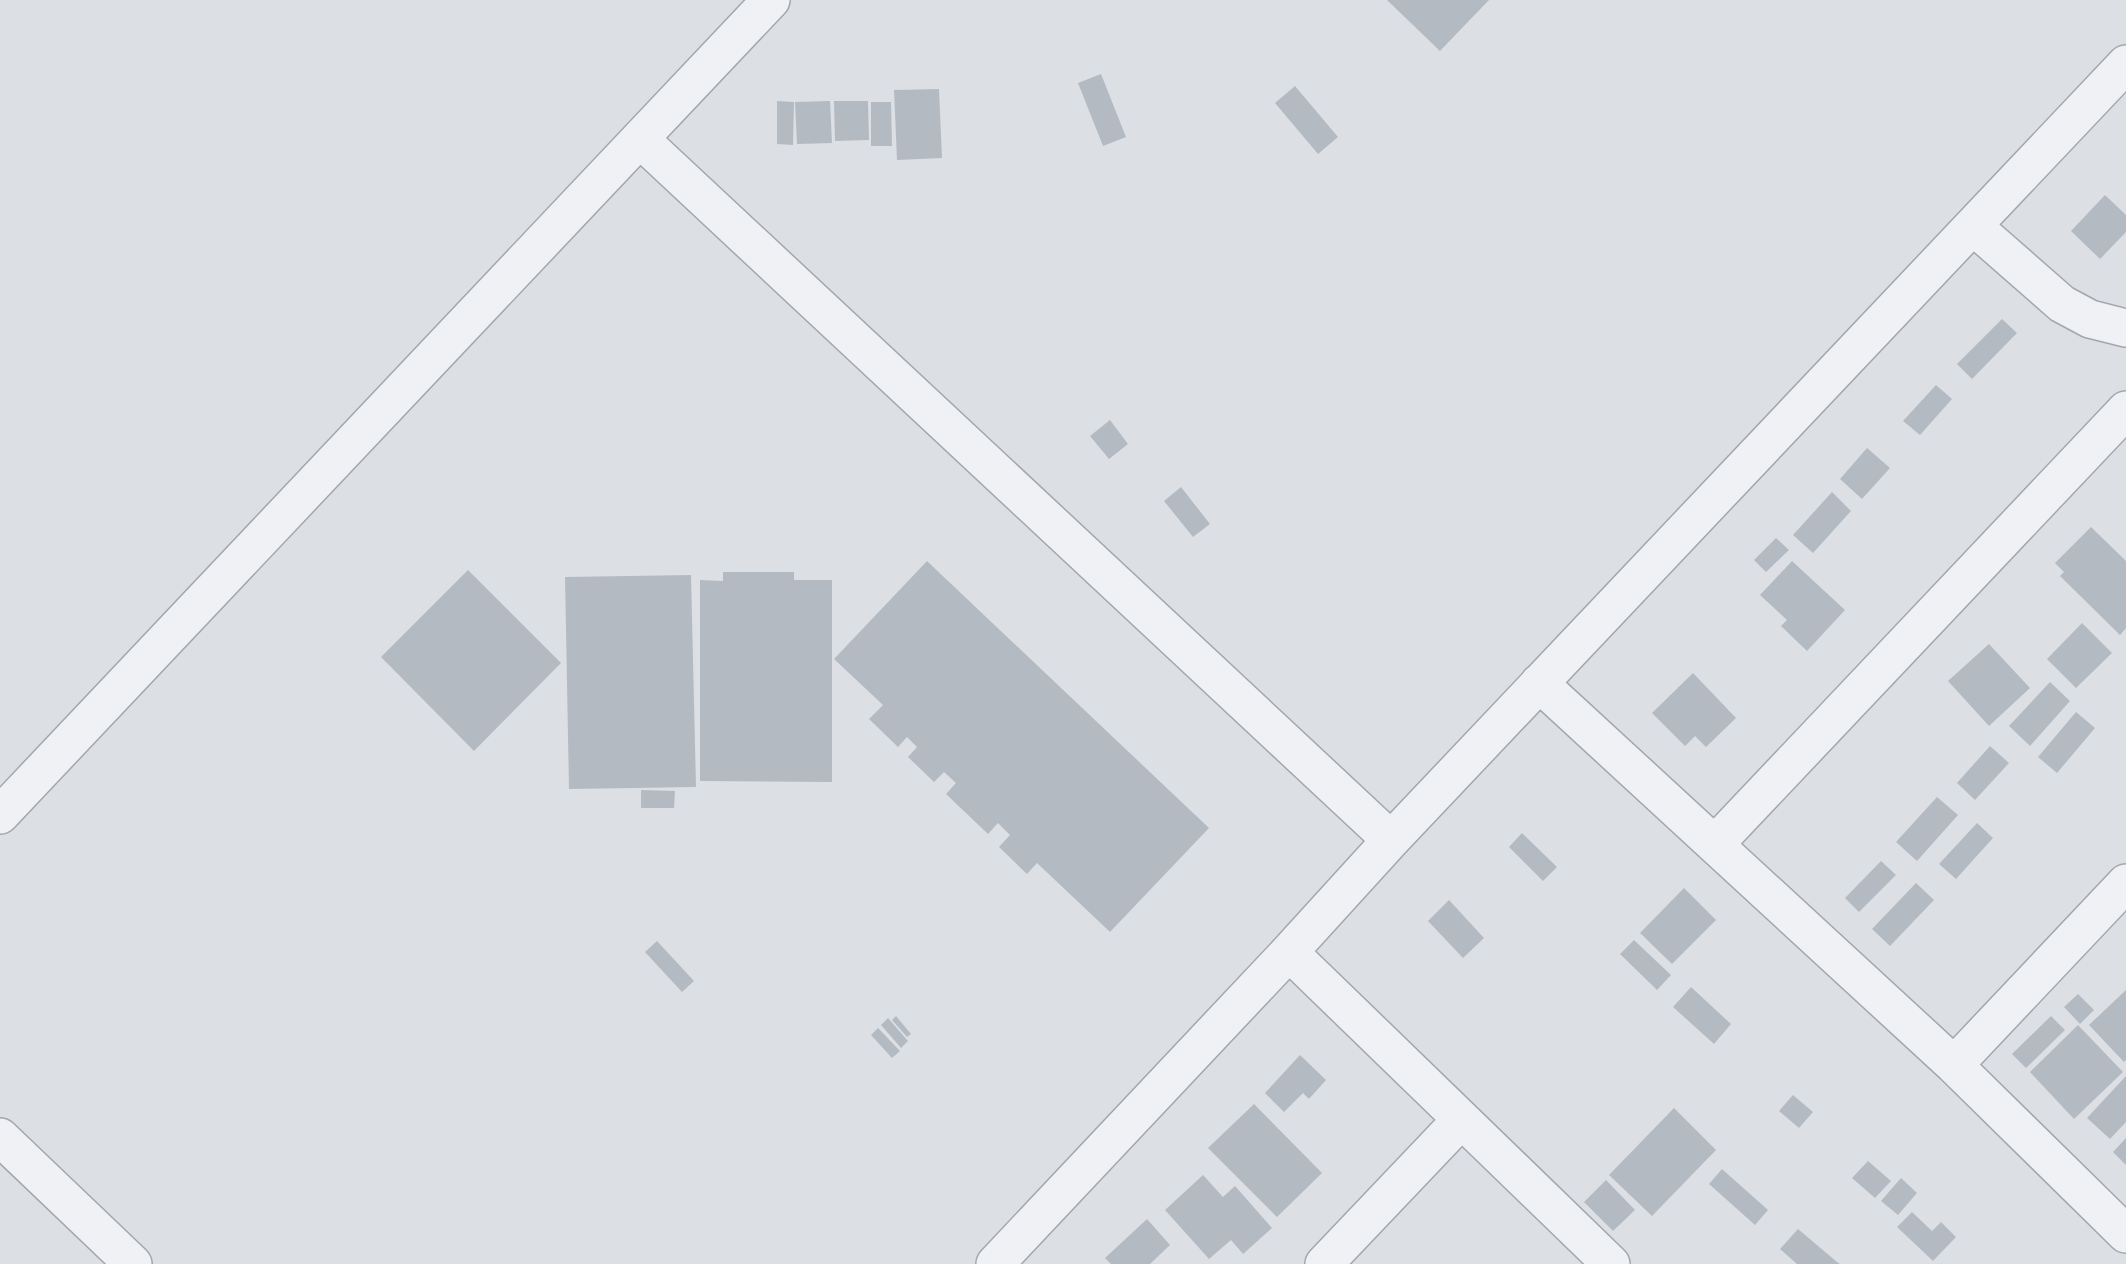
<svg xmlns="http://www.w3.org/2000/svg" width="2126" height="1264" viewBox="0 0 2126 1264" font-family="Roboto,sans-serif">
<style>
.building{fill:#b4bac2}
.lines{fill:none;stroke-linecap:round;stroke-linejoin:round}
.minor-casing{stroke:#a2a7ae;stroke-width:40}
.minor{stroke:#eff1f4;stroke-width:37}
</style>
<rect width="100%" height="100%" fill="#dce0e5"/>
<path class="building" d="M1387,0h102l-49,51z
M1101,74l25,63 -23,9 -25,-63z
M1295,86l43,51 -20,17 -43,-51z
M939,89l3,69 -45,2 -3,-70z
M777,101l17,1 -1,43 -16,-1z
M830,101l2,42 -35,1 -2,-42z
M834,101h34l1,39 -34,1z
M871,102h20l1,44h-21z
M2105,195l21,20v17l-26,27 -29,-28z
M2002,319l15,14 -45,46 -15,-15z
M1936,385l16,14 -32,36 -17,-14z
M1110,420l18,24 -19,15 -19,-23z
M1867,448l23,20 -28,31 -22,-20z
M1181,487l29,37 -17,13 -29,-36z
M1832,492l19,19 -38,42 -20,-18z
M2091,527l35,34v67l-6,7 -60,-59 4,-4 -9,-9z
M1776,538l13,12 -23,22 -12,-12z
M927,561l282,267 -99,104 -73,-69 -10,11 -28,-27 11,-12 -12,-12 -10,11 -42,-40 10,-11 -12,-11 -10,10 -26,-25 9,-10 -10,-10 -9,10 -29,-28 14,-14 -49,-46z
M1792,561l53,49 -38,41 -26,-25 6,-6 -27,-25z
M468,570l93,93 -87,88 -93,-94z
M723,572h71v8h38v202l-132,-1v-201l23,1z
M691,575l5,212 -127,2 -4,-212z
M2082,623l30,30 -36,35 -29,-29z
M1989,644l41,44 -41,38 -41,-45z
M1693,673l43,45 -30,29 -11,-11 -10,10 -33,-33z
M2050,682l20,19 -40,45 -21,-20z
M2076,712l19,16 -38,45 -19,-16z
M1990,746l19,17 -34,37 -18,-17z
M641,790l34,1 -1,17h-33z
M1937,797l21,18 -41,46 -21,-19z
M1977,823l16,15 -37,41 -17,-15z
M1522,833l35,34 -14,14 -34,-34z
M1881,861l15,14 -37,37 -14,-14z
M1916,883l18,17 -44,46 -18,-17z
M1684,888l32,32 -44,44 -32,-31z
M1449,900l35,38 -21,20 -35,-37z
M1634,940l37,35 -14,15 -37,-36z
M657,941l37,40 -12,11 -37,-40z
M1691,987l40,37 -17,20 -41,-37z
M2126,990v70l-2,2 -35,-37z
M2078,994l16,16 -14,14 -16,-17z
M896,1016l15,18 -4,3 -15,-17z
M2051,1016l14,14 -39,38 -14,-14z
M888,1018l20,23 -7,7 -20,-23z
M2078,1025l45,47 -49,47 -44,-47z
M878,1028l22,23 -8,7 -21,-23z
M1300,1055l26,25 -17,19 -6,-6 -19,19 -19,-19z
M2126,1076v46l-16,17 -23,-21z
M1793,1095l20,17 -14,16 -20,-17z
M1254,1104l68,69 -45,44 -69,-69z
M1674,1108l42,42 -64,66 -43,-41z
M2126,1138v27l-13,-13z
M1868,1161l23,20 -16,17 -23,-20z
M1722,1169l46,41 -13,15 -46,-41z
M1203,1175l20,22 12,-11 37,42 -29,26 -12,-14 -22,19 -44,-49z
M1901,1178l16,15 -19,22 -17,-14z
M1606,1180l29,30 -22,21 -29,-29z
M1912,1212l20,19 9,-9 15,15 -23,24 -36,-34z
M1147,1219l23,26 -20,19h-39l-6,-6z
M1798,1229l39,33 3,2h-43l-17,-15z"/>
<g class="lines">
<g class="minor-casing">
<path id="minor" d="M640,139l751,701
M1973,226l89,78 28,15 36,9
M1539,683l415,382 172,169
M0,815l771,-815
M1715,844l411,-434
M1289,952l322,312
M1954,1065l172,-182
M0,1137l133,127
M995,1264l294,-312 102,-112 735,-776
M1324,1264l137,-144"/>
</g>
<use href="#minor" class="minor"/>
</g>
</svg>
